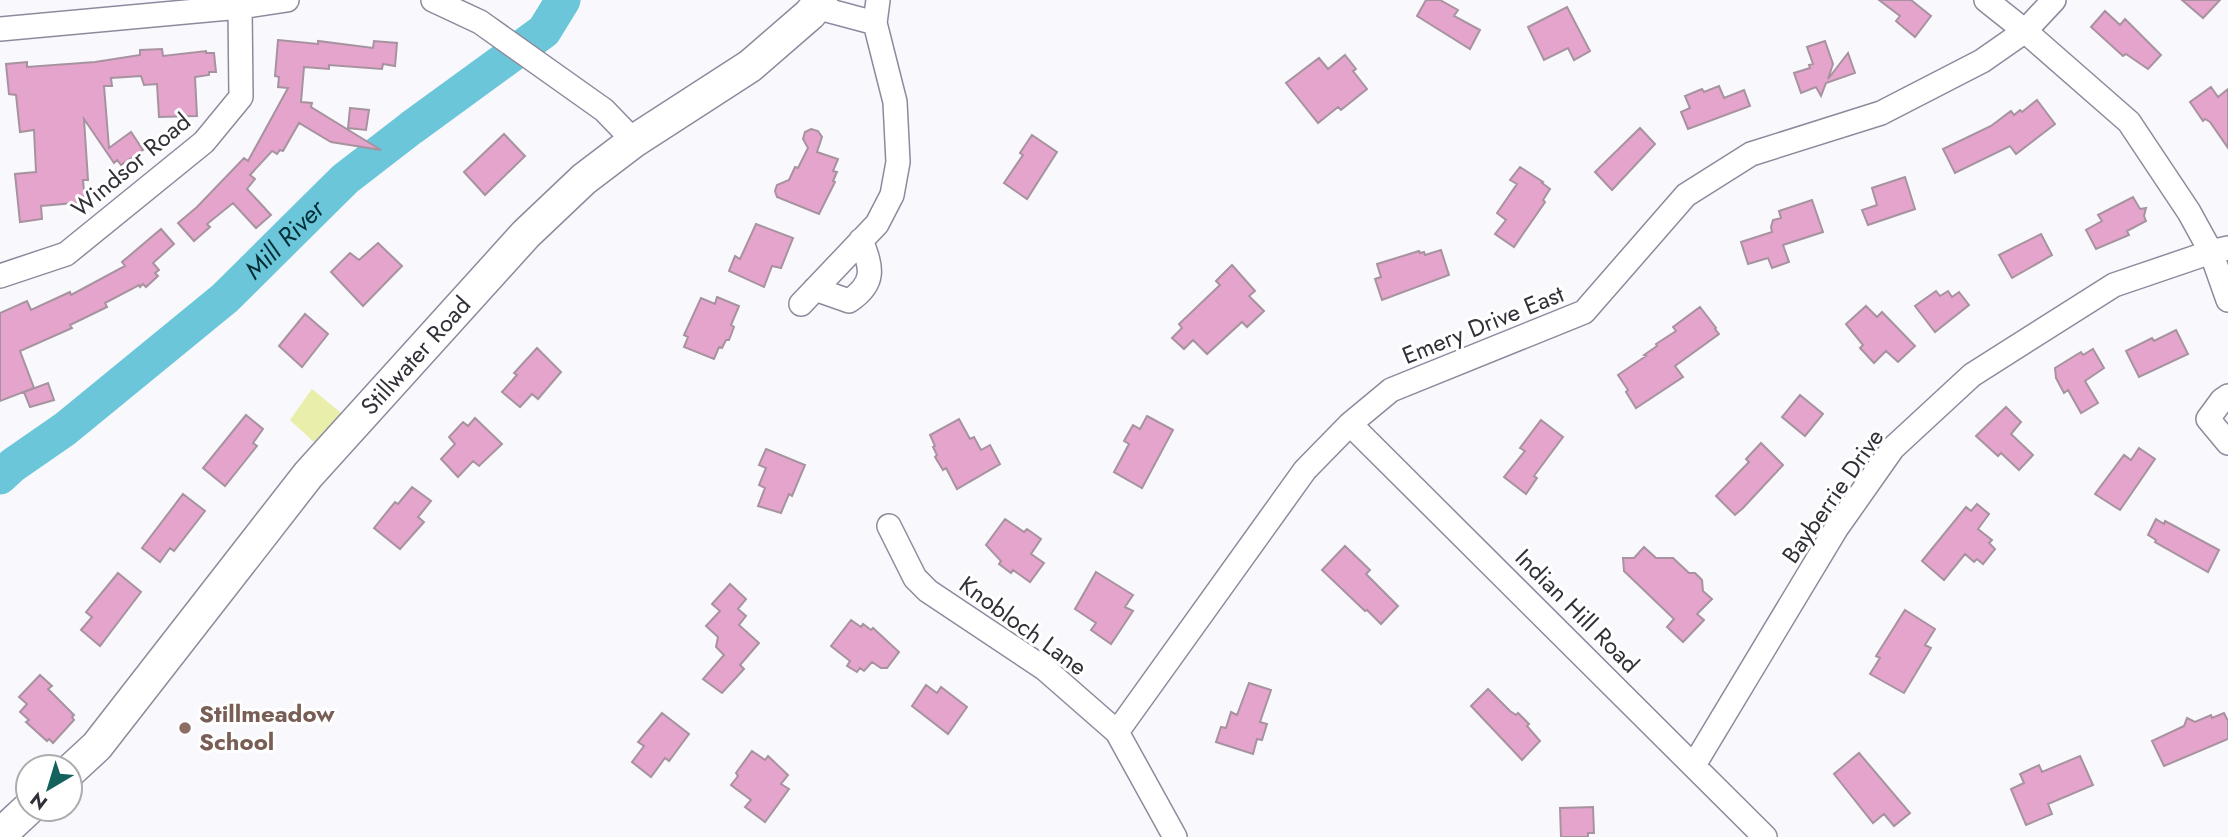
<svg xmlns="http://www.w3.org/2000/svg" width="2228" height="837" viewBox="0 0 2228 837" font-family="Jost,sans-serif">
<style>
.green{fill:#e9eeaa}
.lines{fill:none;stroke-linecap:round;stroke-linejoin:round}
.river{stroke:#6bc6d9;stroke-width:35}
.building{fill:#e4a4cc;stroke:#a7939f;stroke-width:2}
.minor-casing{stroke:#8e8a9d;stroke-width:26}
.secondary-casing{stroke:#8e8a9d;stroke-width:35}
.minor{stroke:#fff;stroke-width:23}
.secondary{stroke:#fff;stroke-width:32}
.education-dot{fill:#8d6e63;stroke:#fff;stroke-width:2.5}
.labels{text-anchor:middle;stroke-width:6;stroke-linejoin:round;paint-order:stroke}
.street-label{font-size:24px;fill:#312f37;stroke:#fff}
.education-label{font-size:24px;font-weight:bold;fill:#785e54;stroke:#fff;text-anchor:start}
.water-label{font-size:26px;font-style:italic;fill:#012f37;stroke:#fff}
</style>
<rect width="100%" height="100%" fill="#f9f8fc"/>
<path class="green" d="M312,389l29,24 -25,31 -26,-24z"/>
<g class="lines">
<path class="river" id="s1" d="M0,477l13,-12 52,-36 160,-131 120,-119 66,-51 133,-97 19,-31"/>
</g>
<path class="building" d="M1426,0h14l18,10 -4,6 26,14 -10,19 -53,-33z
M1879,0h32l20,16 -16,21 -19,-16 4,-5z
M2182,0h38l-17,18z
M1567,7l23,44 -16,9 -6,-12 -24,12 -16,-33z
M2105,11l15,14 5,-6 36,36 -13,14 -22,-15 -3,2 -32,-29z
M278,40l40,4v-3l55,7 1,-7 23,2 -2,23 -12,-2 -1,5 -53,-4v4l-25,-2 -3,35 11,1 -1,4 70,43 -50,-8 -32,-19 -16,28 -3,-1 -3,4 -5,-3 -22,24 5,4 -8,10 24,26 -15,13 -23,-25 -26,21 3,3 -16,14 -16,-18 19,-16 47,-49 4,3 40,-73 -10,-1 1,-10 -4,-1z
M1825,41l8,23 -5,15 20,-26 7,20 -29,10 -5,13 -5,-9 -15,6 -7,-20 16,-5 -1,-3 4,-1 -6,-17z
M162,49l1,7 43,-5v2h8l2,19h-7v3l-14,2 2,39 -38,1 -2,-33 -13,1 -3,-9 -30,2 1,8h-8l5,62 22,-16 12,18 -22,15 -4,-5 -3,3 -30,-44 4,61h-5l2,22 -44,4 1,13 -22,3 -5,-48 21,-2 -2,-42 -14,2 -4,-37 -7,-1 -3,-30 21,-2v5l68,-5 45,-7v-5z
M1345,55l11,14 -3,2 14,18 -26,21 -3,-3 -20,16 -32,-40 33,-25 9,11z
M1719,86l5,12 20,-8 6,16 -62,23 -7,-17 9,-4 -5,-12 17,-7 2,3z
M2211,87l7,10 10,-8v59l-18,-26 -5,-3 -2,2 -13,-19z
M2037,100l18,24 -39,30 -6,-8 -55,27 -12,-24 48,-23 20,-15 3,4 6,-5 2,2z
M350,108l19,2 -3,20 -18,-2z
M1640,128l15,16 -43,46 -17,-18z
M811,129l7,2 4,6 -5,15 21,7 -5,12 4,1 -4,9 2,1 -16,32 -42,-17 -2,-6 2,-6 12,-5 6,-13 3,1 10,-20 -5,-9 2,-7z
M504,134l21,22 -40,39 -21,-23z
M1032,135l25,17 -30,47 -23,-16 19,-28 -3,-2z
M1520,167l23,15 -1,1 8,6 -7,11 2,2 -31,45 -19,-13 11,-14 -9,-7 20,-29 -7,-4z
M1905,177l10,32 -47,16 -6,-15 15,-5 -5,-17z
M2133,197l7,12 6,-1 -2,8 2,5 -19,10 2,4 -33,14 -10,-19 16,-9 -4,-6z
M1812,200l11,32 -40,13 6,17 -17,6 -4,-10 -20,6 -7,-22 31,-10 -1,-5 2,-7 8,-2 -2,-7z
M756,224l37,14 -12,30 -9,-2 -8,21 -35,-16 6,-15 5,3z
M161,229l13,15 -21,19 6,7 -4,3 3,3 -12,11 -3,-3 -3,3 -1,-2 -34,18 2,4 -37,18 2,3 -52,23 14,37 -34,13v-88l27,-12 4,9 39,-18 1,3 54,-29 -3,-4z
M2041,234l11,21 -40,23 -13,-23z
M378,243l24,23 -39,40 -32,-34 19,-19 9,7z
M1441,250l8,25 -67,25 -7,-21 6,-2 -4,-13 42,-13 1,2 4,-1 1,3z
M1232,265l23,26 -6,5 15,15 -17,16 -5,-5 -35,32 -14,-14 -9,9 -12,-11 10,-10 -3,-4 41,-39 -4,-4z
M1936,291l4,5 8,-5 4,6 7,-5 10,13 -34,27 -20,-26z
M717,297l22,9 -8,19 3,2 -5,13h-3l-4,8 -3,-1 -5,12 -30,-12 4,-10 -4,-2 17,-37 14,6z
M1866,306l11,11 5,-5 33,34 -17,16 -12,-11 -12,12 -14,-15 3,-3 -17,-21z
M1700,307l16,21 -1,1 4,5 -44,32 8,11 -47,31 -10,-16 2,-2 -10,-15 28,-19 -2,-1 13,-9 -1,-2 20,-13 -3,-4z
M305,314l23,20 -26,33 -23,-21z
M2176,330l12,24 -49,23 -13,-26 26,-13 2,3z
M537,348l24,24 -23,27 -6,-5 -12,13 -18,-15 15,-17 -3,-2z
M2093,349l11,19 -19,13 13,22 -17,10 -13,-23 -4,3 -8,-15 -1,-10 26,-16 2,3z
M48,383l6,17 -24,7 -6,-15z
M1800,395l23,19 -18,22 -23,-19z
M2006,407l15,15 -10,12 22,21 -14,15 -18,-17 -3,3 -22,-20z
M246,415l17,14 -10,14 4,3 -32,40 -22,-18z
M1147,416l26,14 -31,58 -28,-16 15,-28 -5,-3 9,-16 7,4z
M475,418l27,26 -23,22 -6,-5 -15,16 -17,-18 14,-15 -6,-7 14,-15 5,4z
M959,419l11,20 4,-2 7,13 9,-5 10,19 -43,25 -11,-21 -3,2 -8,-13 2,-2 -4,-8 2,-1 -5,-11z
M1541,420l22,17 -29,39 3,2 -11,16 -22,-17 21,-26 -5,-3z
M1761,443l22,22 -40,43 -8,7 -19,-19 33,-34 -3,-3z
M2139,448l16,11 -35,51 -25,-16 29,-39 7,5z
M766,449l39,16 -13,31 -3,-2 -8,19 -23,-7 7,-18 -6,-3 7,-17 -7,-3z
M412,487l19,14 -13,16 6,5 -24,27 -26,-21 21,-26 3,2z
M183,494l22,17 -31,40 -4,-3 -10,14 -18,-14z
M1977,504l12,10 -11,15 14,11 -3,3 6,6 -12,15 -6,-5 -3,3 -9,-8 -21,26 -22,-19 44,-54 5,4z
M1005,519l19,13 3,-3 14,10 -10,15 13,9 -14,19 -17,-12 -2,3 -12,-9 2,-3 -15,-16z
M2156,519l8,5 1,-3 54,29 -11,22 -53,-30 1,-2 -8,-5z
M1345,546l25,24 -4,4 32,32 -17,18 -14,-14 -2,1 -43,-41z
M1644,547l12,11h17l16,15h6l7,7 1,11 9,8 -15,15 7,6 -21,22 -16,-15 7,-8 -50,-48 -1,-13h11z
M1096,572l37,23 -8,12 8,4 -22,33 -20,-14 5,-7 -21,-14z
M118,573l23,19 -41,54 -19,-16 11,-13 -6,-5z
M730,584l16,15 -8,10 8,7 -7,9 20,18 -19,22 4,4 -22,24 -19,-14 21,-24 -8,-8 2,-10 -12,-11 14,-15 -8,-7z
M1905,610l30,19 -10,16 6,3 -27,45 -34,-19 10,-16 -4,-2z
M851,620l10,7 2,-3 8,6 2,-2 26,24 -12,16h-6l-9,-6 -8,9 -4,-3 -3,4 -10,-6 3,-5 -19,-15z
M40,675l12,11 -4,3 26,26 -2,2 2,3 -21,23 -4,-4 -2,2 -21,-19 3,-2 -9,-8 7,-8 -8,-7z
M1249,683l22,7 -11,32 7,2 -5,16 -5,-1 -4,15 -37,-12 5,-15 5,1 5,-16 6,3z
M926,685l11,8 4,-6 26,20 -19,27 -36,-28z
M1488,689l22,22 6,4 2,-2 11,11 -2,2 13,15 -18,19 -51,-54z
M662,713l27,21 -20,27 -4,-3 -14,19 -19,-15 12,-16 -6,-4z
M2224,713l4,8v18l-64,27 -12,-25 32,-15 3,-8 8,4 16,-7 1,3z
M752,751l13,9 3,-4 20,19 -7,9 8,5 -24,33 -20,-15 6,-7 -20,-15 7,-9 -2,-3z
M1859,753l51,60 -16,13 -10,-12 -11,9 -39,-49z
M2080,756l13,29 -45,19 4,10 -26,11 -15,-36 13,-6 -4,-9 19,-9 3,7z
M1593,807l1,26h-6v4h-27l-1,-29z"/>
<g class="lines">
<g class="minor-casing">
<path id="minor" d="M433,0l47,22 124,88 30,31
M1986,0l39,31 104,91 60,90 22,40 17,48
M815,7l60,16
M0,29l240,-22 47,-7
M0,276l66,-22 138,-112 37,-45 -1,-90
M815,289l34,12c27,-18 23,-33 12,-61
M801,304l76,-80 15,-29 6,-33 -3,-60 -20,-79 3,-23
M2228,396l-6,4 -14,19 20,24
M1350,424l415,413
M889,526l26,52 13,13 117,78 72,63 58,105
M1117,732l188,-262 45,-46 41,-34 193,-78 102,-117 65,-41 130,-41 101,-52 43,-30 29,-31
M1694,765l142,-236 57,-81 79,-73 142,-90 97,-33 17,-4"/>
</g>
<g class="secondary-casing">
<g id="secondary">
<path id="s2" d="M70,771l27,-25 211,-271 218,-241 58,-55 50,-38 116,-75 60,-52 11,-14"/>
<path d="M0,835l28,-26"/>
</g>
</g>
<use href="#minor" class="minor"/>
<use href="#secondary" class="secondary"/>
</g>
<circle class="education-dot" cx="185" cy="728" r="7"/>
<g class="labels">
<g class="street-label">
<text transform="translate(131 165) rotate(-40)" y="8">Windsor Road</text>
<text transform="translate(1483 325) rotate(-22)" y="8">Emery Drive East</text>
<text dy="8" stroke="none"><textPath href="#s2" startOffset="541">Stillwater Road</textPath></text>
<text transform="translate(1833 496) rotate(-55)" y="8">Bayberrie Drive</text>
<text transform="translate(1577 611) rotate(45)" y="8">Indian Hill Road</text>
<text transform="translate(1023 626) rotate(36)" y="8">Knobloch Lane</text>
</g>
<g class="education-label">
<text x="199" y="722">Stillmeadow<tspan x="199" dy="28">School</tspan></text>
</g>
<g class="water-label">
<text dy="9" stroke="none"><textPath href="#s1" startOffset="371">Mill River</textPath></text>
</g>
</g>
<g transform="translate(49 788) rotate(218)"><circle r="33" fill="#ffffff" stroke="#adacaf" stroke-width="2"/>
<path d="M0-5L12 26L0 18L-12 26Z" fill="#14625d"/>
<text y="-10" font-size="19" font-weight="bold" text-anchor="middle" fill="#312f37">N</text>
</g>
</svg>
